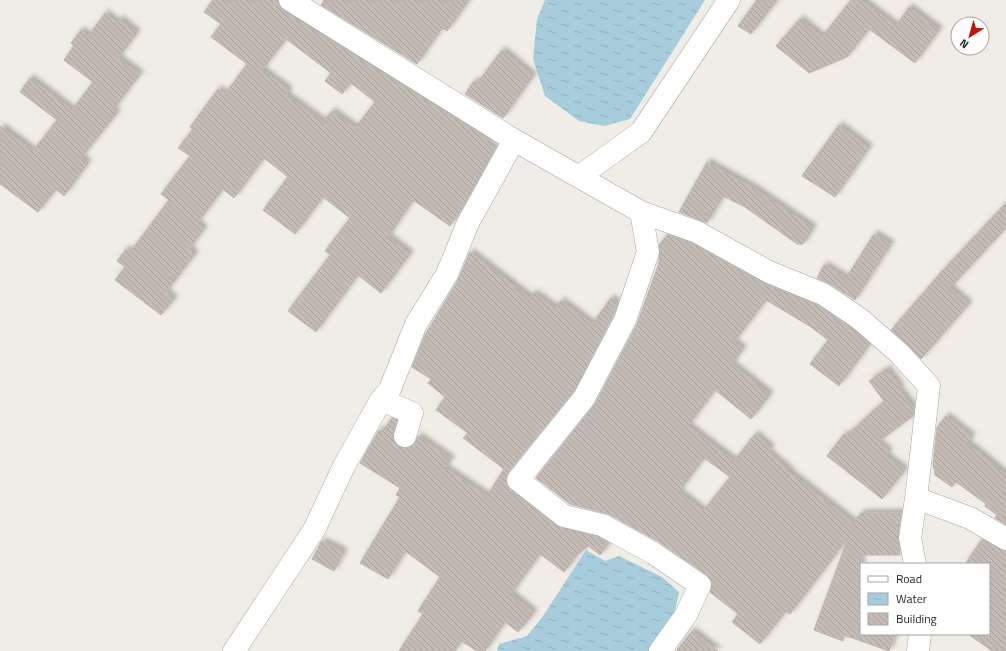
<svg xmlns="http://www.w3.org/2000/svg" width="1006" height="651" viewBox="0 0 1006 651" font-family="'Titillium Web',sans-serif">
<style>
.water{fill:url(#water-ripples)}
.building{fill:url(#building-back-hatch);stroke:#c1b5a8;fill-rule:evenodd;filter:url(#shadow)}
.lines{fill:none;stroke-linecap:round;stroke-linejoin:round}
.minor-casing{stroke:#a6a6a6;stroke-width:23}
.minor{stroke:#fff;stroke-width:22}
</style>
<defs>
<pattern id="water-ripples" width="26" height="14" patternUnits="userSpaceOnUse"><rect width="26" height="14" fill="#a7cddc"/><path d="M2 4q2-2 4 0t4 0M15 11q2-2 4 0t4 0" fill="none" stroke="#8fb0bc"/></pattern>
<pattern id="building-back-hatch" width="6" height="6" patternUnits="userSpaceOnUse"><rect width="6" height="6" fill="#c4bcb5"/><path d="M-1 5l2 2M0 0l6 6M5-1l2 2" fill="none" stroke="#a8a19b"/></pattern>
<filter id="shadow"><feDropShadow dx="3.5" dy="-3.5" stdDeviation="2" flood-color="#0004"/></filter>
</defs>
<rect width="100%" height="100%" fill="#efede5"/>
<path class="water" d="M545,0h160l-75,119 -26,7 -25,-5 -34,-25 -12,-37 4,-40z
M586,550l19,11 14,-5 43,21 17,15 -6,28 -24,31h-152l2,-7 28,-8 16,-20z"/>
<path class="building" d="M213,0h65l1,6 4,5 205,128 -2,3 9,7 -32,58 -13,19 -37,-26 -25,37 22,17 -29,39 -23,-18 -42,57 -28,-21 42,-56 -5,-4 25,-33 -27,-21 -28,37 -32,-24 25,-33 -24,-19 -30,40 -11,-9 -26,34 7,6 -15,20 6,5 -29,38 8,7 -13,16 -46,-35 10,-13 -8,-6 9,-12 4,3 39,-52 -8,-6 29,-38 -12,-8 15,-19 -3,-2 28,-38 7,5 22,-30 -36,-27 10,-13 -17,-12zM286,39l45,34 -6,8 17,13 9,-11 24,19 -20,26 -23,-17 -9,11 -37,-27 3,-5 -27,-20z
M324,0h145l-22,31 -5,-3 -25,36 -96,-59z
M757,0h20l-26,34 -13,-8z
M851,0h10l35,26 13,-19 30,23 -24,33 -46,-34 -22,28 -38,16 -33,-27 24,-27 22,18z
M105,13l12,10 3,-4 17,14 -19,25 22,16 -27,36 4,3 -36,45 7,5 -24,33 -8,-7 -18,23 -38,-28v-58l33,25 24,-31 -37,-28 10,-14 42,32 21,-28 -29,-22 10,-14 -3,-3 10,-13 7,6z
M502,50l31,26 -30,42 -38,-24 9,-13 3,2z
M839,125l30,23 -34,49 -33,-21z
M707,162l48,27 58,39 -10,16h-6l-52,-37 -22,-11 -16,27 -28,-11z
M1006,203v25l-56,60 19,16 -48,55 -30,-29 52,-60z
M874,234l17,10 -36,56 -25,-16 -13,-6 7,-13 22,13z
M667,235l25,8 72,41 53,21 35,24 18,15 -31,42 -29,-22 18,-24 -17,-13 -45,-27 -32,42 9,7 -11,15 38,31 -19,24 -36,-29 -27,36 46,35 21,-27 16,14 -3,4 22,19 -1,1 65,51 7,-10h40l-3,23 2,19h-39v79h34l-6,17 -45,-16 -1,6 -29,-11 34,-92 -58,76 -4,-3 -26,33 -28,-22 6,-8 -28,-22 2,-8 -5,-9 -48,-33 -51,-28 -38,-10 -34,-26 59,-74 42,-80 22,-61v-18zM704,458l26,19 -27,34 -24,-19z
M470,252l60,46 4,-5 21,15 6,-7 31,23 19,-26 6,5 -4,12 -39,76 -66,81 -2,7 1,6 3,5 47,36 40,11 12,6 -9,12 -12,-9 -11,9 -13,17 -24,-18 -29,40 23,19 -16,19 -13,-10 -20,29h-8l-16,-10 -6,10h-56l24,-37 -5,-3 22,-34 -35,-26 -17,28 -28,-16 40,-66 -4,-2 4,-7 -40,-25 19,-33 3,2 10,-14 1,1 4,2 -4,17 3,7 6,3h6l6,-3 4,-9 33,23 -6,9 42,28 17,-27 -41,-31 5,-5 -32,-23 9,-13 -17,-14 3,-4 -19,-12 13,-32 33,-55z
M887,369l13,18 -2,1 16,21 -1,7 -35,26 11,9 -3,5 19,14 -23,29 -55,-43 17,-22 2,2 38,-35 -15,-20z
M946,416l26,21 -5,6 39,32v50l-11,-7 2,-3 -12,-9 1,-2 -30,-22 -4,5 -17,-12 -2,-11 4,-37z
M982,539l24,12v100h-14l-24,-17h21v-70h-24z
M322,541l22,11 -10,19 -22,-12z
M692,631l26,20h-42z"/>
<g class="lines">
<g class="minor-casing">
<path id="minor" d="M290,0l224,140 127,72 56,20 72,40 54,22 37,25 39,34 30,33 -13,112
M580,176l61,-44 88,-132
M641,212l7,40 -23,68 -41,78 -66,82 46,36 38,9 51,28 47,32 -14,30 -26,36
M405,436l7,-23 -31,-13 9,-11 26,-65 31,-50 21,-51 46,-83
M915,564l-5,-26 6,-40 54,20 36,21
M234,651l80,-121 30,-64 37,-66
M918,651l2,-17"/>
</g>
<use href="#minor" class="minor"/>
</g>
<rect x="860" y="563" width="130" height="72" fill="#ffffff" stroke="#a5a5a5"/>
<rect x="868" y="576" width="20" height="6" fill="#ffffff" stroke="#a5a5a5"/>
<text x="896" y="583" font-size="12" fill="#1f1f1f">Road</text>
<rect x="868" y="593" width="20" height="12" fill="url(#water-ripples)" stroke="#a5a5a5"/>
<text x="896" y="603" font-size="12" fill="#1f1f1f">Water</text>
<rect x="868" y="613" width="20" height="12" fill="url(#building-back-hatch)" stroke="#a5a5a5"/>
<text x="896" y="623" font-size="12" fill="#1f1f1f">Building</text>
<g transform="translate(970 36) rotate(217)"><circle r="19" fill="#ffffff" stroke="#a5a5a5"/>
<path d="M0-3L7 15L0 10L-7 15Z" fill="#c81205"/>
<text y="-6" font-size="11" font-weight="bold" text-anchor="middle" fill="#1f1f1f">N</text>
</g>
</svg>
